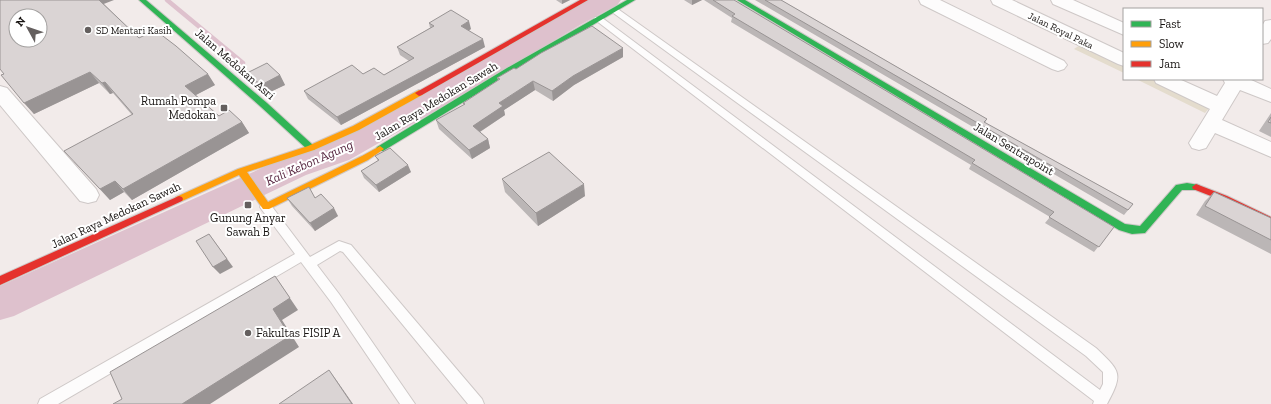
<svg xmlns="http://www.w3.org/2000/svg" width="1271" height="404" viewBox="0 0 1271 404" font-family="'Zilla Slab',serif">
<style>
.green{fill:#e4dccd}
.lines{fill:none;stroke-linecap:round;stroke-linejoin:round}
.stream{stroke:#dec1cd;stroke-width:4.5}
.river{fill:#dec1cd;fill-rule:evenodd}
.lane-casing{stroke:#cec8c7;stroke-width:2}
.street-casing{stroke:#cec8c7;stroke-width:2}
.fast-casing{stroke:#cec8c7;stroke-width:2}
.slow-casing{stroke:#cec8c7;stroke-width:2}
.jam-casing{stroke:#cec8c7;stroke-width:2}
.lane{fill:#fdfcfc;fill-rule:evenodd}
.street{fill:#fdfcfc;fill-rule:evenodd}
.fast{fill:#30b455;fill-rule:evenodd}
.slow{fill:#ff9f0a;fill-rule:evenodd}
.jam{fill:#e5322d;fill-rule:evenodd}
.wall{fill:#bbb6b6}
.shaded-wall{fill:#999494}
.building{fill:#dad4d4;stroke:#999494;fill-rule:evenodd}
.poi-dot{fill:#645f5e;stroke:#fff;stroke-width:1.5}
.labels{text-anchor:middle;stroke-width:4;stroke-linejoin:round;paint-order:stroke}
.far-poi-label{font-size:10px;fill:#181412;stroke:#fff;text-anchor:start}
.far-street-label{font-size:10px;fill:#181412;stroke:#fff}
.street-label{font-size:12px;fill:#181412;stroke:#fff}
.poi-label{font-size:12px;fill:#181412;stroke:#fff;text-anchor:end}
.water-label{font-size:13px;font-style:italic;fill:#55243e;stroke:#fff}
</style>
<rect width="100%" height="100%" fill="#f2ebea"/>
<path class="green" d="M1080,45l44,21v7l-50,-24z
M1136,79h15l59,28 -5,6z"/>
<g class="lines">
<path class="stream" d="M167,0l76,63"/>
<path class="river" d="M588,0h33l-4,5 -37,20 -129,77 -102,58 -43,15 -292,141 -14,4v-34l282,-127 45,-15z"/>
<g class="lane-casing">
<path id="lane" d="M615,7l481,341c24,23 28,25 11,56h-14l1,-3 -500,-382 1,-2h6l499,373 3,-6v-12l-17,-16 -474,-344 -1,-2z
M266,203l4,1 40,53 29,-16 12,4 131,154 2,5h-16l-125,-152 -3,-1 -23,14 22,29 76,110h-15l-69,-102 -30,-40 -243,142h-20l2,-5 255,-145 -33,-44 -2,-3 2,-3z"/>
</g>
<g class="street-casing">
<path id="street" d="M919,0h21l124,61 3,4 -3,4 -6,2 -6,-2 -131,-65z
M991,0h21l112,53v13l-6,-2 -125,-60z
M1051,0h22l51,23v12l-71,-31z
M1271,20v19l-3,4 -6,1v-18l3,-5z
M1154,79h25l38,17 8,-13 -2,-4h26l22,10v13l-31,-12 -18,30 49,22v15l-56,-24 -9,15 -7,2 -7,-2 -3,-5 21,-34 -54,-26z
M0,86l7,2 89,101 3,6 -3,6 -8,2 -8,-2 -80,-96z"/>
</g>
<g class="fast-casing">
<path id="fast" d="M139,0h7l121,103 47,43 1,2 -1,2h-6l-47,-43z
M627,0h8l-122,72 -130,79h-6l-1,-2 1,-2 130,-79z
M737,0h8l380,224 15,2 36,-41 11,-2 12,2 1,2 -4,3h-14l-37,43 -13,1 -13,-4z"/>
</g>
<g class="slow-casing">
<path id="slow" d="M419,90l3,1 1,2 -1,2 -63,35 -45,20 -67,22 21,30 94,-46 18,-10 4,3 -16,11 -99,49h-6l-24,-34 -57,26h-6l-1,-2 1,-2 62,-28 70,-23 45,-20z"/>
</g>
<g class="jam-casing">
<path id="jam" d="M580,0h8l-166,95 -3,1 -4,-3z
M1196,184l31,12 44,21v8l-50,-25 -28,-11 -1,-2z
M179,196l3,1 1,2 -1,2 -182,84v-9z"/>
</g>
<use href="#lane" class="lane"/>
<use href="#street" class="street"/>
<use href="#fast" class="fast"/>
<use href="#slow" class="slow"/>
<use href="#jam" class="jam"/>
</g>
<path class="wall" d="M556,0h14l-8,4z
M684,0h18l-10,5z
M704,0h30l380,227 -20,25 -49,-29 5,-6 -81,-48 2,-4 -240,-143 1,-4z
M755,0h26l206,119 -2,4 148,81 -9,11z
M104,4l35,34 76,47 -19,10 23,21 23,6 7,11 -117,67 -8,-8 -14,8 -36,-38 58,-47 -19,-22 -3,1 -11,-11 -65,31 -30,-40z
M429,23l42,6 -2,1 16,17 -144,78 -33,-26 -4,-8 80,-16 25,-14 -9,-6 -3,-8 33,-19z
M623,57l-49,28 -21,16 -18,-11 -31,20 1,5 -25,17 8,7 2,9 -18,11 -33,-30 -3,-9 28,-15 -1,-2 35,-23 -1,-2 19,-9z
M247,73l33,2 5,10 -19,9 -14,-12z
M1271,113v24l-12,-6z
M375,156l36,16 -32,20 -15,-14 -3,-7 17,-10z
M502,179l83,17 -47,30 -33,-34z
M1214,192l57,26v36l-75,-39 9,-14z
M287,198h28l23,18 -23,15 -23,-25z"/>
<path class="shaded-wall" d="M97,0h17l-13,5z
M562,0h8l-8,4z
M692,0h10l-10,5z
M469,21l2,8 -8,5 -2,-8z
M483,39l2,8 -144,78 -4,-8z
M623,48v9l-49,28 -21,16 -1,-10 21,-15z
M90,72l9,11 -65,31 -10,-11z
M208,74l7,11 -23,12 -7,-11z
M280,75l5,10 -19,9 -5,-9z
M533,81l2,9 -31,20 1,5 -30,20 -2,-9 26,-23z
M105,82l8,11 -3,1 -8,-11z
M242,122l7,11 -117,67 -9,-11z
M488,139l2,9 -18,11 -3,-9z
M408,165l3,7 -32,20 -3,-7z
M115,181l9,11 -14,8 -10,-11z
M584,184l1,12 -47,30 -2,-13z
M334,208l4,8 -23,15 -5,-8z
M209,234l24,33 -13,7 -7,-7z
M275,276l23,34 -16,10 17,27 -89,57h-28l91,-95z
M329,370l8,11 16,23h-1z"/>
<path class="building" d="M0,0h99l40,38 16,-8 21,16 32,28 -23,12 34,30 10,-6 13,12 -119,67 -8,-8 -15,8 -36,-38 69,-37 -28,-32 -3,1 -12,-11 -66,31 -23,-28 3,-1 -4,-5zM16,16h24v24h-24z
M713,0h21l380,227 -15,20 -50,-30 5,-5 -82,-49 3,-3 -243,-144 3,-2z
M765,0h16l206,119 -3,3 149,82 -5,6z
M451,10l18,11 -8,5 22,13 -146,78 -33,-26 48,-26 11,9 11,-6 10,7 30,-17 -17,-11 37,-21 -5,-3z
M592,26l31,22 -50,28 -21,15 -19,-10 -34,22 4,3 -30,20 15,13 -19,11 -33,-30 29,-16 -2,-1 37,-24 -3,-1 17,-10 2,1 25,-16z
M267,63l13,12 -19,10 -14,-12z
M1271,117v6l-3,-1z
M390,148l18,17 -32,20 -15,-14 18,-11 -4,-4z
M549,152l35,32 -48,29 -34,-34z
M309,187l6,11 6,-4 13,14 -24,15 -23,-25z
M1214,192l57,26v22l-66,-34z
M209,234l18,25 -14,8 -17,-26z
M275,276l15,22 -17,11 17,27 -108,68h-69l9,-5 -12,-27z
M329,370l23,34h-73z"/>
<g class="poi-dot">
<circle cx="88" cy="30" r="4"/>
<rect x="220" y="104" width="8" height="8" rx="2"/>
<rect x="244" y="201" width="8" height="8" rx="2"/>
<circle cx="248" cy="333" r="4"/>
</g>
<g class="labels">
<g class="far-poi-label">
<text x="96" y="34">SD Mentari Kasih</text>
</g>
<g class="far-street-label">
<text transform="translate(1061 30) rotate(26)" y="4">Jalan Royal Paka</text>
</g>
<g class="street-label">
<text transform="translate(235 64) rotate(41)" y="4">Jalan Medokan Asri</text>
<text transform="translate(436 101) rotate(-31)" y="4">Jalan Raya Medokan Sawah</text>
<text transform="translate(1014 149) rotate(31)" y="4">Jalan Sentrapoint</text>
<text transform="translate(116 215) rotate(-25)" y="4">Jalan Raya Medokan Sawah</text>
</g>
<g class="poi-label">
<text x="216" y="105">Rumah Pompa<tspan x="216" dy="14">Medokan</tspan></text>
<text x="248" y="222" text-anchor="middle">Gunung Anyar<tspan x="248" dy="14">Sawah B</tspan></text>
<text x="256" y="337" text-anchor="start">Fakultas FISIP A</text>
</g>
<g class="water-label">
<text transform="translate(309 162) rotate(-24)" y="5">Kali Kebon Agung</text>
</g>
</g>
<rect x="1123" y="8" width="140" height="72" fill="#ffffff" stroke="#a3a1a0"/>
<rect x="1131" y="21" width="20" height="6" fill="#30b455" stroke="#a3a1a0"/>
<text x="1159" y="28" font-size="12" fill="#181412">Fast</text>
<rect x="1131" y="41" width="20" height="6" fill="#ff9f0a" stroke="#a3a1a0"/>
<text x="1159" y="48" font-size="12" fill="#181412">Slow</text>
<rect x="1131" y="61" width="20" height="6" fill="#e5322d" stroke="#a3a1a0"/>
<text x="1159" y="68" font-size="12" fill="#181412">Jam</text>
<g transform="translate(28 28) rotate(310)"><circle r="19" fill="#ffffff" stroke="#a3a1a0"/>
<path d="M0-3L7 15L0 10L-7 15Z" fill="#645f5e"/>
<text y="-6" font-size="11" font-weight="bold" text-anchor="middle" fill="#181412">N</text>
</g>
</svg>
